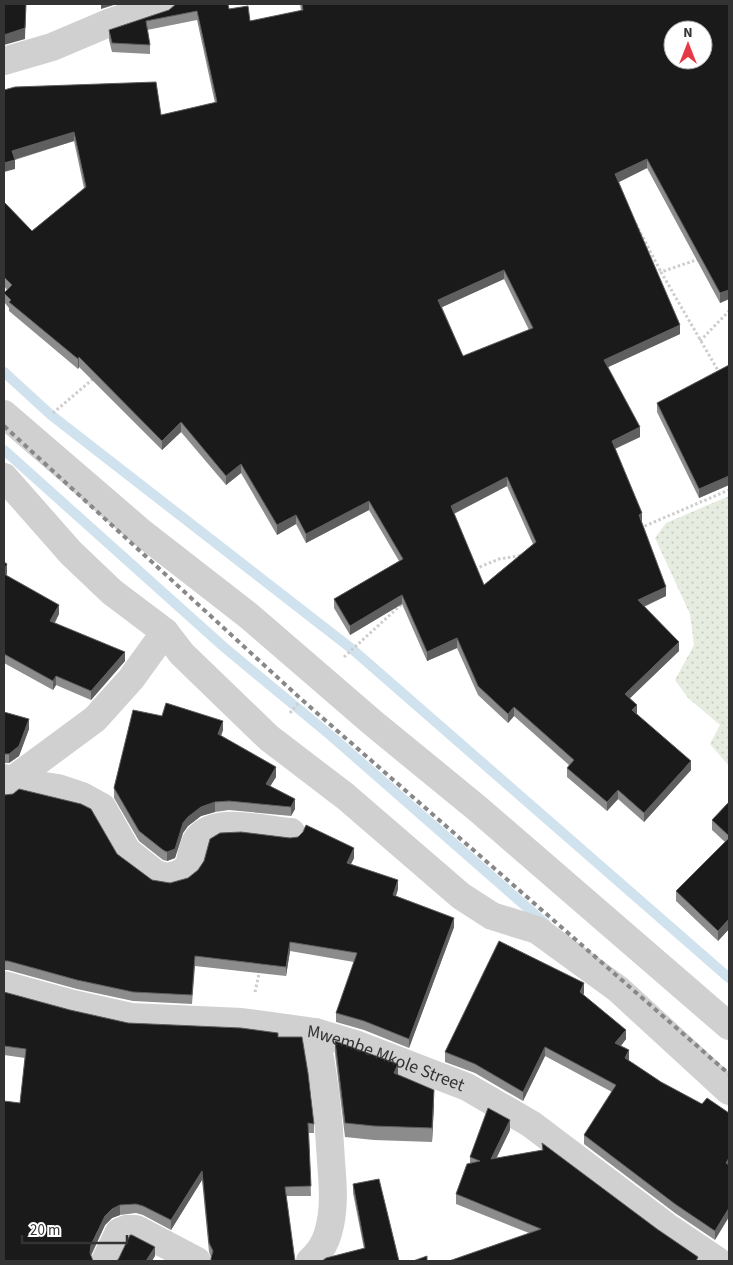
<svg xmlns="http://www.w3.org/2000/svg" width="733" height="1265" viewBox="0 0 733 1265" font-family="'Source Sans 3',sans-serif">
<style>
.grass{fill:url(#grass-dots)}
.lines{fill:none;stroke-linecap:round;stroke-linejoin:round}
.stream{stroke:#cfe2ee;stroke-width:10}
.path{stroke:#cdcdcd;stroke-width:3;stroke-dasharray:2.5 2.5;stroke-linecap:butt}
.minor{stroke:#d0d0d0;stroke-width:28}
.rail{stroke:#888;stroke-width:4;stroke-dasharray:5 4;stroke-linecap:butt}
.wall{fill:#8c8c8c;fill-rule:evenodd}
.shaded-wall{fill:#5f5f5f}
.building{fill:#1a1a1a;stroke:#5f5f5f;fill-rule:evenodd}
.labels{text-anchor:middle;stroke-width:5;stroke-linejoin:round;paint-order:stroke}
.street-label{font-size:18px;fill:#333;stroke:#fff}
</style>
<defs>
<pattern id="grass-dots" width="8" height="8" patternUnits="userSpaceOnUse" patternTransform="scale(1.25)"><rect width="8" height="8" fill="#e6ecdf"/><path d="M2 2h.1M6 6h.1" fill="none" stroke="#c6cbc0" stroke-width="1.8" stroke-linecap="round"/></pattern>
</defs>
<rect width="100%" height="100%" fill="#fff"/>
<path class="grass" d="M729,496v270l-19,-22 10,-19 -32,-27 -13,-18 19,-35 -4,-31 -35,-76 11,-15z"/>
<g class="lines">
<path class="stream" d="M4,372l47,43 301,234 377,329
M4,450l221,198 105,87 216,189"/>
<path class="path" d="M636,224l25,48
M699,259l-38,13 59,102
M700,341l29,-30
M53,413l41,-35
M640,528l89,-38
M475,569l24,-10 25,-4
M344,657l60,-55
M290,713l9,-11
M255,992l5,-23"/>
<g class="minor">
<path d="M4,61l48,-14 59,-25 53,-18"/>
<path d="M4,414l137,118 108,84 124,107 105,86 251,217"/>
<path d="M4,477l67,76 41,39 53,40 17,22 87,84 76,58 116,100 31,20 45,14 81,59 111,102"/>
<path d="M4,778l7,3 47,7 24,8 20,11 25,44 29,23 11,3 12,-3 10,-7c2,-9 3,-21 9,-29 18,-23 69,-7 93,-6"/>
<path d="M6,789l5,-8 84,-62 36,-40 34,-47"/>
<path id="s1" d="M4,985l69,19 58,13 111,5 73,10 43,13 109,42 64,37 135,102 52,35"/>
<path d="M105,1261l14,-29 7,-3h10l61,32"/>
<path d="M310,1261c8,-7 15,-17 18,-28 7,-23 5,-48 3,-72 -2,-44 -7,-87 -16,-129"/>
</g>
<path class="rail" d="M4,426l297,273 428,375"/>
</g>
<path class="wall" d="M300,4h429v295l-9,4 -73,-135 -28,14 61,152 -72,33 32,70 -25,12 27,74 24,73 -22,11 35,44 -49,47 7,16 54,56 -47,52 -26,-23 -11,12 -40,-34v-9l2,-3 -55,-49 -6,7 -30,-28 -21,-47 -30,13 -25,-57 -52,31 -16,-27v-9l65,-38 -30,-51 -63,33 -10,-19 -19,11 -36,-62 -15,12 -45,-53 -19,18 -83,-83 -1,2 -69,-58v-3l-5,-6v-9l3,-3 -3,-4v-84l28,29 52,-43 -10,-47 -59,19v9l-11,-79 157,25 54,-12 -18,-83 -50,10 3,15v9l-38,-2 -3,-12v-10l60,-20 60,-1 21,12 51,-10zM504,279l25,51 -66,26 -21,-49zM507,486l26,58 -49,41 -30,-71z
M729,365v120l-30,13 -42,-86v-9z
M4,562l3,12 -1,2 53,38 -4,9 70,38 -34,39 -35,-15 -3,5 -49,-27z
M4,712l25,17 -10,27 -10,7h-5z
M223,730l-2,6 55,41 -6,9 25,23 -4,7 -62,-6 -14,2 -14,4 -13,10 -5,7 -8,25 -8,3 -4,-1 -24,-19 -25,-43v-10z
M4,795l113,59 35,26 18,3 184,-25 -3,6 47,25 -2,7 58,31 -45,121 -45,-18 -28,-8v-9l18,-51 -64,-11 -4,25 -91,-10 -3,38 -59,-3 -56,-12 -69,-19h-4z
M729,802v127l-11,12 -42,-40v-10l49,-49 -13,-12v-10z
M4,992l66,18 58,13 150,14 36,87v9h-5l2,63h-24l-76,61 -2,-5 -7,-72 -31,50 -28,-15 -7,-2 -16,2 -8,3 -7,7 -14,31 -71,-153 5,-45 -21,-3z
M584,993l-1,2 43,44 -5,7 7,14 33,22 41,22 27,9 -14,127 -40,-27 -91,-69v-9l28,-43 -67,-36 -22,45 -48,-28 -30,-11v-10z
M335,1041l63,34 36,29 -2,38 -58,-2 -29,-3 -10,-83z
M510,1130l-14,29 46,-9v-7l156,118 -169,-28 -73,-29v-10l14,-31v-6z
M353,1184l46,77 -35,-12 -11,-56z"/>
<path class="shaded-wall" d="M26,4l-1,35 -21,6v-10z
M101,4h16l-16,5z
M74,132v9l-62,19v-9z
M647,159v9l-32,16v-10z
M15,160v9l-11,3v-9z
M504,270v9l-66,30v-9z
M729,290v9l-9,4v-10z
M680,325v9l-76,35v-9z
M79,357v10l-1,2v-10z
M181,422v10l-19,18v-9z
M640,427v10l-28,13v-9z
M241,464v9l-15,12v-9z
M729,476v9l-30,13v-9z
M507,477v9l-56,29v-9z
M369,501v9l-63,33v-9z
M642,513v10l-3,-8z
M296,515v9l-19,11v-10z
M7,564v10l-3,5v-9z
M666,587v9l-28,13v-9z
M402,595v9l-52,31v-9z
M59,605v9l-9,16v-9z
M457,638v10l-30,13v-9z
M679,642v9l-54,52v-9z
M125,652v9l-34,39v-9z
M56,676v9l-3,5v-9z
M637,705v9l-5,-4z
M514,707v9l-6,7v-9z
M29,719v10l-10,27 -10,7v-9z
M223,721v9l-5,14v-10z
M691,761v9l-47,52v-9z
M276,767v10l-10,16v-9z
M618,790v9l-11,12v-9z
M295,799v10l-4,7v-9z
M215,802v10l-14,4 -13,10 -5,7 -8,25 -8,3v-9l16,-29 5,-6 13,-10z
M354,848v10l-7,14v-9z
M398,880v9l-5,15v-9z
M454,918v9l-45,121v-9z
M729,919v10l-11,12v-10z
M290,942v9l-4,25v-9z
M584,983v10l-4,8v-9z
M626,1030v9l-11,14v-10z
M545,1047v9l-22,45v-9z
M629,1050v10l-4,7v-9z
M398,1064v13l-4,-4z
M434,1090v14l-2,38v-14z
M510,1120v10l-19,39v-10z
M729,1158v10l-3,-5z
M202,1171v9l-31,50v-10z
M120,1205v10l-8,3 -7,7 -14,30 -1,6v-8l1,-8 14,-29 7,-7z
M729,1208v9l-14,23v-9z
M155,1247v9l-3,5h-6z"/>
<path class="building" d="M4,4h22l-1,24 -21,7z
M176,4h52l1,5 19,-3 2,15 53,-11 -1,-6h427v286l-9,3 -73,-134 -32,15 65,151 -76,35 36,67 -28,14 30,72 -3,2 27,72 -28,13 41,42 -54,52 12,11 -5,5 59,51 -47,52 -26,-23 -11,12 -40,-34 7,-8 -60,-53 -6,7 -30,-28 -21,-48 -30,14 -25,-57 -52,31 -16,-27 69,-40 -34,-58 -63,33 -10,-19 -19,10 -36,-61 -15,12 -45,-54 -19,19 -83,-84 -1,2 -69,-57 2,-2 -7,-7 8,-8 -8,-8v-75l28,29 54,-44 -12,-55 -62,19 3,9 -11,3v-73l11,-3 141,-5 5,33 56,-13 -20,-91 -51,10 4,24 -38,-2 -3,-13 60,-20zM673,30h30v30h-30zM504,270l29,58 -70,28 -25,-56zM507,477l29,65 -52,43 -33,-79z
M729,365v111l-30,13 -42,-86z
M4,562l3,2 -3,6z
M4,574l55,31 -9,16 75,31 -34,39 -35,-15 -3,5 -49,-27z
M166,703l57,18 -5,13 58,33 -10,17 29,15 -4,8 -62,-6 -14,1 -14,5 -13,10 -5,6 -8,26 -8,3 -4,-2 -24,-19 -25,-43 19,-78 29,6z
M4,712l25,7 -10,27 -10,8h-5z
M19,789l62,15 10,5 26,45 35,26 18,3 18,-5 10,-8 6,-9 6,-22 10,-6 21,-1 49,6 8,-1 5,-5 3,-7 48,23 -7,15 51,17 -5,15 61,23 -45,121 -45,-18 -28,-8 21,-60 -67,-11 -4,25 -91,-11 -3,39 -59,-3 -56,-12 -69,-19h-4v-166l9,-1z
M729,802v34l-17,-16z
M729,838v81l-11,12 -42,-40z
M499,941l85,42 -4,9 46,38 -11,13 14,7 -4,8 36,24 41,22 5,-6 22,15v45l-3,5 3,2v43l-14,23 -40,-27 -91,-69 32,-50 -71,-38 -22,45 -48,-28 -30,-12z
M4,992l66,18 58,13 113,5 37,5v4h24l6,36 6,51 -6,-1 3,63 -26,1 10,74h-84v-3l2,-7 -4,-8 -7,-72 -31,49 -28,-14 -7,-2 -16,1 -8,4 -7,7 -14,29 -1,8 3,8h-89v-160l16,2 6,-54 -22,-3z
M335,1041l63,23 -4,9 40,17 -2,38 -58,-2 -29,-3z
M488,1108l22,12 -19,39 52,-9 -1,-7 115,86 41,28 -2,4h-247l92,-32 -85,-35 11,-30 13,-3 -10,-4z
M379,1179l20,82h-77l4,-3 39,-10 -12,-64z
M130,1235h2l23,12 -9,14h-29l2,-3z
M427,1256v5h-14z"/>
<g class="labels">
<g class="street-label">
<text dy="6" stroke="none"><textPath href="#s1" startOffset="391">Mwembe Mkole Street</textPath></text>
</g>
</g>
<rect width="733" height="1265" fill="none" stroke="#333333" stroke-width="10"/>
<g transform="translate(688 45)"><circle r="24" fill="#ffffff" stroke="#adadad"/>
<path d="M0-4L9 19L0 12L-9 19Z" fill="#e63946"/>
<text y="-8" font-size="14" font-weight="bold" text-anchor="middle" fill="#333333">N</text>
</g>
<path d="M22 1235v8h105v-8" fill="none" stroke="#333333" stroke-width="2.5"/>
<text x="30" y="1235" font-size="15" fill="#333333" stroke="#ffffff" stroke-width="4" paint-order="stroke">20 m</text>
</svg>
